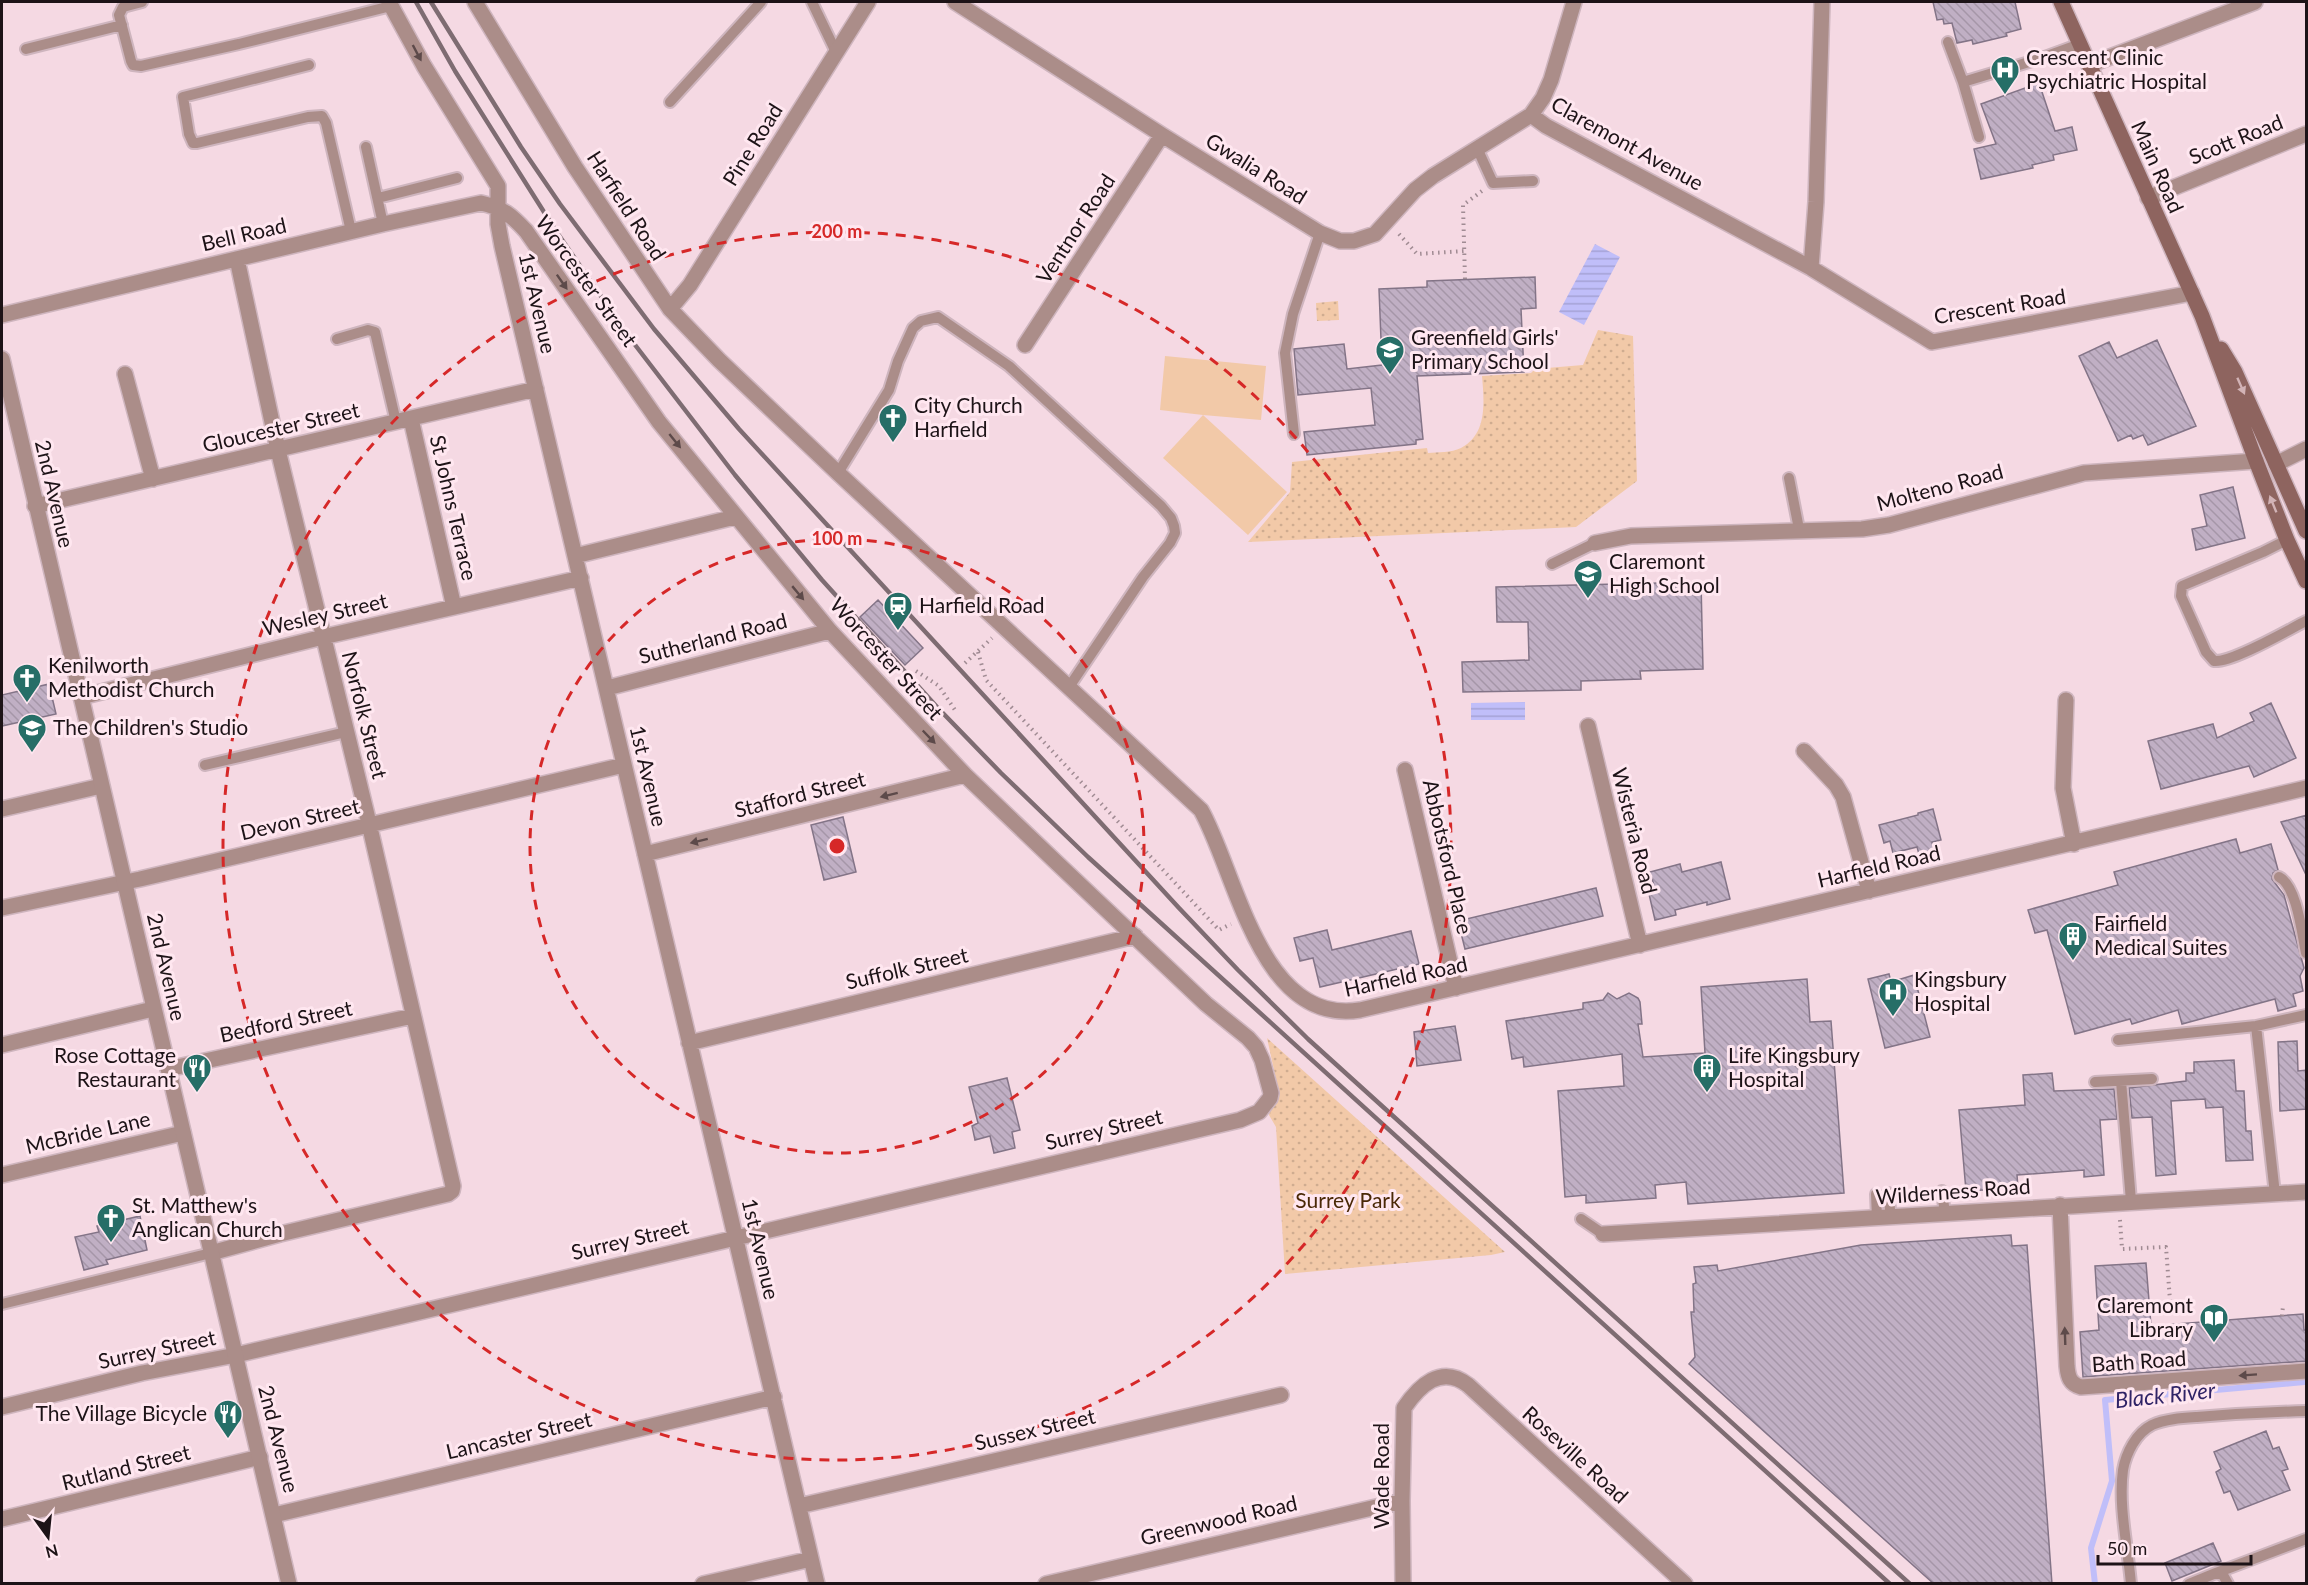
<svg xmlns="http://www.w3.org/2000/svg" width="2308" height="1585" viewBox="0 0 2308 1585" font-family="Lato,sans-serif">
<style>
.grass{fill:#f2c9a8}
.park{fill:url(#park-dots)}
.water{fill:url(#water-rules)}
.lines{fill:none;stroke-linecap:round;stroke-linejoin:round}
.stream{stroke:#c0bef9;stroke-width:6}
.building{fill:url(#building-back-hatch);stroke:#837487;stroke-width:1.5}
.service-casing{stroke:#ceb5be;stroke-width:14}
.minor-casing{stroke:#ceb5be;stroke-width:18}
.tertiary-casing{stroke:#ceb5be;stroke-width:18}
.secondary-casing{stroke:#ceb5be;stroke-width:18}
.path{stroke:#a08b93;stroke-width:4;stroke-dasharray:1.5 4.5;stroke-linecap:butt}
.service{stroke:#ab8d89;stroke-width:10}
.minor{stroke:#ab8d89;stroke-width:15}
.tertiary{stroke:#ab8d89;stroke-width:15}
.secondary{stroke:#8e645f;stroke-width:15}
.rail{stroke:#7e6c72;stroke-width:4.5}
.oneway{fill:#5d4a4a}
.oneway2{fill:#d2b3b6}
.ring{fill:none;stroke:#d62828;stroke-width:3;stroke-dasharray:10 8}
.labels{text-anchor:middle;stroke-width:6;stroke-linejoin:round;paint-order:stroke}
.poi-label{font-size:21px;fill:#1d1317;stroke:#ffe7f0;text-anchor:start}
.street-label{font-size:21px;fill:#1d1317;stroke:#ffe7f0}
.park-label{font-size:21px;fill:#4a2806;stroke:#ffe7f0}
.water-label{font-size:22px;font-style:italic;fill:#2f2366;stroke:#ffe7f0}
.centre{fill:#d62828;stroke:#ffe7f0;stroke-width:3}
.ring-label{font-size:18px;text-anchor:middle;font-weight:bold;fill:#d62828;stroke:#ffe7f0;stroke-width:6;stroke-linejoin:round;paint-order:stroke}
</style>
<defs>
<pattern id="park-dots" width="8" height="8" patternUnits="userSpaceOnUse" patternTransform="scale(1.5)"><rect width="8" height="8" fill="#f2c9a8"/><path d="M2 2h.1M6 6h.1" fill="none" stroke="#cfac90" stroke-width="1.8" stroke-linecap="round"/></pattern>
<pattern id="water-rules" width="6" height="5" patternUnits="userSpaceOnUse" patternTransform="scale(1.5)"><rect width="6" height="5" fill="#c0bef9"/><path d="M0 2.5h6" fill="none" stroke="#a5a2d5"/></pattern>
<pattern id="building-back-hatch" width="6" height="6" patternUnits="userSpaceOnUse" patternTransform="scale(1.5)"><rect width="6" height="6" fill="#c0afc4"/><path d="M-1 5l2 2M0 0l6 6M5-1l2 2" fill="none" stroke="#a596a8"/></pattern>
</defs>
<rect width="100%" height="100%" fill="#f5d9e3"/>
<path class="grass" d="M1165,356l101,10 -5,54 -58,-5 84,77 -39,43 -85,-77 40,-43 -43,-5z"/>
<path class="park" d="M1338,301l1,19 -22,1 -1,-18z
M1598,330l35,6 4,145 -61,46 -328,15 42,-50 2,-30 135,-14 1,5c10,-1 23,0 33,-5 27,-14 23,-47 21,-72l49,-3 4,-4 48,-4z
M1267,1038l238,214 -14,3 -206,19 -9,-147 -7,-12 9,-27z"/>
<path class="water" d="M1595,244l25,13 -36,68 -25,-13z
M1525,702v18h-54v-17z"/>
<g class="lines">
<path class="stream" d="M2095,1584l-4,-36 21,-67 -7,-81 199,-18"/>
</g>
<path class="building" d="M1933,2h82l6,27 -15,4 1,3 -34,8 -1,-4 -15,3 -5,-20 -8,1 -1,-5 -6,1z
M2039,83l16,48 17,-4 5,23 -24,5 1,5 -22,5 1,3 -52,11 -7,-30 22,-5 -15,-40z
M1535,277l1,31 -15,1 3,63 -107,4 6,63 -7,1v4l-109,11 -3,-23 71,-7 -4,-37 -73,7 -4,-46 50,-5 3,25 35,-4 -3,-76 48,-2v-6z
M2157,340l39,86 -48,19 -5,-10 -10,4 -2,-4 -13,6 -39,-85 30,-14 8,16z
M2233,487l12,51 -49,12 -4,-21 15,-3 -7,-31z
M1701,582l2,87 -63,2 1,8 -60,2v9l-118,2 -1,-30 67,-2 -1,-38h-31l-1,-35z
M878,600l45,48 -18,17 -45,-48z
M49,684l7,30 -54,12v-31z
M2271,703l25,55 -42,19 -5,-11 -88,23 -13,-48 65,-17 4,14 37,-17 -4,-8z
M1933,809l8,31 -9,2 2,8 -15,4 -2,-7 -24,6 -3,-12 -6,2 -5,-18 39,-10v-2z
M2307,815v62l-26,-55z
M843,817l13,55 -32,8 -13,-55z
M2236,839l4,14 31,-9 7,26 -5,3 -1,6 12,16 20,73 -4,8 3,15 -10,3 3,12 -18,5 -3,-12 -93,25 -4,-14 -46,14 -2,-5 -55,15 -28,-104 -12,3 -7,-23 90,-25 -4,-13z
M1721,862l9,37 -23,6v-3l-32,8 1,5 -21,5 -6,-26 7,-2 -6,-20 30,-8 2,8z
M1596,888l7,28 -138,33 -7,-28z
M1327,930l5,20 79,-19 8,33 -99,23 -7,-29 -13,3 -6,-23z
M1889,974l2,8 23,-7 16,62 -45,11 -17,-69z
M1807,979l3,43 21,-1 13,172 -156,11 -2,-22 -31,3 1,13 -70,5v-8l-21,2 -7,-106 66,-5 -2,-32 -98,13 -1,-10 -11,2 -6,-38 77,-12v-6l20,-3 5,-7 9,6 12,-6 9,5 2,4 2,22h-4l5,33 62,-4 -4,-66z
M1455,1026l6,34 -44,6 -3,-34z
M2297,1041l1,30 9,-1v39l-27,2 -2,-69z
M2234,1060l2,31h8l2,40h5l2,29 -27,1 -3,-54 -17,1 -1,-9 -34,2 5,73 -20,2 -4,-59 -20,1 -3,-30 57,-7v-8h8v-11z
M2052,1073l2,18 60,-2 3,30 -17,1 4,55 -20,2v-7l-67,5 1,13 -52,3 -7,-81 66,-5 -2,-30z
M1007,1078l13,52 -8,2 3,16 -21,5 -4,-17 -15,4 -3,-14 6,-3 -9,-36z
M140,1216l7,34 -41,10 2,4 -24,6 -9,-33 24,-5 -2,-6z
M2011,1235l1,11 15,-1 25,339h-118l-245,-220 6,-7 -4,-45h3l-1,-28 3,-1 -2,-16 23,-2 1,6 143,-26z
M2146,1263l5,63 152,-12 1,16h3v31l-224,16 -3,-45 19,-2 -4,-64z
M2266,1431l7,18 6,-2 9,22 -6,2 8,19 -52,20 -8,-19 -6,2 -8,-21 5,-3 -7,-17z
M2213,1543l8,18 -49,20 -7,-18z"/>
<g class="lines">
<g class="service-casing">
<path id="service" d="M142,2l-19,5 -4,8 12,46 2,4 8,1 98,-22 152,-38
M812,2l24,50
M1948,42l15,40 16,55
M26,49l96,-24
M309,65l-126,32 6,37 4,9h4l111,-26 14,-1 4,7 25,108
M1963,82l76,-23 41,-15
M670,102l91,-100
M366,147l17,77
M1477,148l16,35 40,-2
M378,198l79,-20
M337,339l31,-9 7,2 21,90
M1294,434l-9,-81 8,-39 27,-81
M838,473l51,-83 9,-29 15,-33 8,-7 17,-4 71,49 152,140 10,12 3,8 1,7 -5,10 -27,34 -74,110
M1789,478l10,51
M2287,540l-24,12 -74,31 -7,3 -1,10 25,56 8,9c18,2 74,-31 92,-40
M1552,564l43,-21
M205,765l141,-33
M2279,877c18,9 23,57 27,76
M2256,1026l19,168
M2118,1040l138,-14 50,-11
M2121,1081l10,120
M2095,1082l57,-3
M1942,1191l3,23
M1888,1193l3,24
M1876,1194l1,24
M1581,1219l22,15
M2,1304l209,-51
M2216,1573l90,-34
M2131,1584c-3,-36 -13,-79 -8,-114 3,-17 13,-37 29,-45 13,-6 30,-7 45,-8 36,-3 73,-5 109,-6
M2189,1584l27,-11 7,2 5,9"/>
</g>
<g class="minor-casing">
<path id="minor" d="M389,2l35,64 74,120v38l4,22 315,1338
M475,2l100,165 95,142 49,51 119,113 363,337c36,64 59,216 159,200l946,-222
M955,2l207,133 158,98 20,8h14l21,-7 40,-44 18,-14 98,-61 12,-17 8,-18 23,-78
M2089,65l166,-63
M1531,115l15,11 265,142 121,74 260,-49
M2148,198l158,-64
M1811,268l5,-66 6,-200
M670,309l20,-24 178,-283
M2,315l381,-91 98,-21c22,5 30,12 45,28l133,191 171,209 135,144 92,88 149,141 42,34 8,9 6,13 9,33 -1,5 -11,14 -19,8 -1004,235 -94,18 -140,34
M1025,345l137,-210
M125,374l28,105
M411,419l43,188
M2276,464l30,-15
M35,506l501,-117
M1595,543l36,-7 231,-7 27,-4 195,-52 172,-12
M575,556l160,-39
M607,688l223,-57
M81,697l242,-60 258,-59
M2066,700l-3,88 11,56
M1588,726l52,219
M1804,751l32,34 7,12 26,94
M1405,770l51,218
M2,809l99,-23
M645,854l320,-79
M2,908l138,-29 484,-114
M689,1043l446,-107
M2,1045l151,-36
M168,1069l245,-53
M2,1175l181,-42
M2060,1205l7,161c1,11 3,18 14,21l225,-16
M1603,1234l703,-42
M211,1253l69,-19 168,-40 4,-3 1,-5 -86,-371 -89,-365 -41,-191
M799,1506l482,-111
M274,1515l500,-118
M2,1519l258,-62
M703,1584l108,-25
M1046,1584l356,-83
M1403,1584l-1,-83 2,-93c15,-22 37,-44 64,-23l217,199"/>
</g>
<g class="tertiary-casing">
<path id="tertiary" d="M2,359l287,1225"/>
</g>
<g class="secondary-casing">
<path id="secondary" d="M2061,2l141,314 54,145 31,79 19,41
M2221,349l14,23 71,159"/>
</g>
<path class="path" d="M1399,234l18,20 47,-3
M1465,279l-2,-74 19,-14
M978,652l8,28 233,250 12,-6
M965,663l27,-25
M916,671l23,15 18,27
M2120,1220l2,29 44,-2 5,67
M2282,1316l1,-10"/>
<use href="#service" class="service"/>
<use href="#minor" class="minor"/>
<use href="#tertiary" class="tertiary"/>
<use href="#secondary" class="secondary"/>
<path class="rail" d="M416,2l39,69 101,160 73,106 106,138 87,105 115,127 64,66 87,84 802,727
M431,2l90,145 39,57 94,125 85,100 440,479 59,62 70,69 602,545"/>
</g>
<defs><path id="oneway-solid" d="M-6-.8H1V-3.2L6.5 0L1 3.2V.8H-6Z" transform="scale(1.5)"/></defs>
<g class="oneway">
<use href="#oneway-solid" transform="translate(417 53) rotate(62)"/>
<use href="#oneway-solid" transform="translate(562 282) rotate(55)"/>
<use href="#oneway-solid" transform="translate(675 441) rotate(51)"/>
<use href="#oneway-solid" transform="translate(798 593) rotate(50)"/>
<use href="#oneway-solid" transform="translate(929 737) rotate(46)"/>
<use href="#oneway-solid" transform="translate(889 795) rotate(166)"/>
<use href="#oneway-solid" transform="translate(699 841) rotate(166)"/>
<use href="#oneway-solid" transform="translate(2065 1336) rotate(-92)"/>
<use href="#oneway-solid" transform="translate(2248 1375) rotate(176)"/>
</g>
<g class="oneway2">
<use href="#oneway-solid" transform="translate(2241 386) rotate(66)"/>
<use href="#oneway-solid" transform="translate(2273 504) rotate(-112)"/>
</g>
<g class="ring">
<circle cx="837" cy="846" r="307"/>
<circle cx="837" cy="846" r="614"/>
</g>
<defs>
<g id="hospital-pin" transform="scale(1.5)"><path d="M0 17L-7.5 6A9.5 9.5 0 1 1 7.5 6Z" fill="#266e67" stroke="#ffe7f0"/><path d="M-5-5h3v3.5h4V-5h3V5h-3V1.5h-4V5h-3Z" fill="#fff"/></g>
<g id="school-pin" transform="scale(1.5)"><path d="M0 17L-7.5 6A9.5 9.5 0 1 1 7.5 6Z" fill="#266e67" stroke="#ffe7f0"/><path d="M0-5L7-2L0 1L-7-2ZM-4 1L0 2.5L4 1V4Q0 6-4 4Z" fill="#fff"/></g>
<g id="church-pin" transform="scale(1.5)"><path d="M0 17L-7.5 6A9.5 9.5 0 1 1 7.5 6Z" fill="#266e67" stroke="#ffe7f0"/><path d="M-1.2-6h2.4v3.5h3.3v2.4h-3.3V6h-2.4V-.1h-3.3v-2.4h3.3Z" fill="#fff"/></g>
<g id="station-pin" transform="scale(1.5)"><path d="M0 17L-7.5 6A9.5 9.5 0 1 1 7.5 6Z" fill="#266e67" stroke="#ffe7f0"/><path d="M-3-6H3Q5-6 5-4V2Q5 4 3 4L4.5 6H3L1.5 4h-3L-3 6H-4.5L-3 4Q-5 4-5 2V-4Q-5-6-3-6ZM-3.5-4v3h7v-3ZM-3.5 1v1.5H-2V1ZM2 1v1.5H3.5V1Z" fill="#fff"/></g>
<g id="building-pin" transform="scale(1.5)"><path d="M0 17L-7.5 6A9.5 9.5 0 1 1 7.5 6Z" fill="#266e67" stroke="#ffe7f0"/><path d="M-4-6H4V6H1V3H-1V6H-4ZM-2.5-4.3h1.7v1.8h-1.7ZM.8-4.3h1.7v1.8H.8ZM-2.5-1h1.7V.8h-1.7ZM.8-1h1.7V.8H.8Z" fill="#fff"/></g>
<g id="restaurant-pin" transform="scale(1.5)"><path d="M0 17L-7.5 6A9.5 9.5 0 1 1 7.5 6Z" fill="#266e67" stroke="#ffe7f0"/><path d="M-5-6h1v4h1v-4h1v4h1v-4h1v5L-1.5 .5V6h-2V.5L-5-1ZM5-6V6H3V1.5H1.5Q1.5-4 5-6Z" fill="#fff"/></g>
<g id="library-pin" transform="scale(1.5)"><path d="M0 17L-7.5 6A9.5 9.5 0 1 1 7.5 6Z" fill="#266e67" stroke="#ffe7f0"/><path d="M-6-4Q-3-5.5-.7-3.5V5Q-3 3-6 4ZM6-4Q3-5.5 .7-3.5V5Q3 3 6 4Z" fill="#fff"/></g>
</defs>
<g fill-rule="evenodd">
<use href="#hospital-pin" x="2005" y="70"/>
<use href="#school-pin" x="1390" y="350"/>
<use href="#church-pin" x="893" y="418"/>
<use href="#school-pin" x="1588" y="574"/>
<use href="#station-pin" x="898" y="606"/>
<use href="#church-pin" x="27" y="678"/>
<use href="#school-pin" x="32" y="728"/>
<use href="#building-pin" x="2073" y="936"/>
<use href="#hospital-pin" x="1893" y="992"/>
<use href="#restaurant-pin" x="197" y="1068"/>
<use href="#building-pin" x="1707" y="1068"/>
<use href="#church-pin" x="111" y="1218"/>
<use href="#library-pin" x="2214" y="1318"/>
<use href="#restaurant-pin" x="228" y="1414"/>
</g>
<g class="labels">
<g class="poi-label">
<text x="2026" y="65">Crescent Clinic<tspan x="2026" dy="24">Psychiatric Hospital</tspan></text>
<text x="1411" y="345">Greenfield Girls'<tspan x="1411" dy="24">Primary School</tspan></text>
<text x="914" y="413">City Church<tspan x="914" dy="24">Harfield</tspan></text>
<text x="1609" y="569">Claremont<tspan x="1609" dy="24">High School</tspan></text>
<text x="919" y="613">Harfield Road</text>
<text x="48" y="673">Kenilworth<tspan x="48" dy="24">Methodist Church</tspan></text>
<text x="53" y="735">The Children's Studio</text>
<text x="2094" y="931">Fairfield<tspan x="2094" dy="24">Medical Suites</tspan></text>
<text x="1914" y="987">Kingsbury<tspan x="1914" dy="24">Hospital</tspan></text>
<text x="176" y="1063" text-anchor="end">Rose Cottage<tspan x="176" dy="24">Restaurant</tspan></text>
<text x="1728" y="1063">Life Kingsbury<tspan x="1728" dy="24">Hospital</tspan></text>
<text x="132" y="1213">St. Matthew's<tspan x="132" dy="24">Anglican Church</tspan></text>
<text x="2193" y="1313" text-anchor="end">Claremont<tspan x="2193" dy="24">Library</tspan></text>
<text x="207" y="1421" text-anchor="end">The Village Bicycle</text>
</g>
<g class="street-label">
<text transform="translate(2236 140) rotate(-22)" y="7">Scott Road</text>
<text transform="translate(1627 144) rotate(29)" y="7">Claremont Avenue</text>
<text transform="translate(753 145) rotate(-58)" y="7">Pine Road</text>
<text transform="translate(2157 167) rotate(66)" y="7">Main Road</text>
<text transform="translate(1256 169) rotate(32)" y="7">Gwalia Road</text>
<text transform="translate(626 206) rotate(57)" y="7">Harfield Road</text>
<text transform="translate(1076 229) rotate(-57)" y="7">Ventnor Road</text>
<text transform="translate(244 235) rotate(-13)" y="7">Bell Road</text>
<text transform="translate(586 281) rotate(54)" y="7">Worcester Street</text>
<text transform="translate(537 303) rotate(77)" y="7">1st Avenue</text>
<text transform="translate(2000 307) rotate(-9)" y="7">Crescent Road</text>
<text transform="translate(281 428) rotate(-13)" y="7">Gloucester Street</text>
<text transform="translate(1940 488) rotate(-15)" y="7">Molteno Road</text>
<text transform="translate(54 494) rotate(77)" y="7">2nd Avenue</text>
<text transform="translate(453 508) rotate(77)" y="7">St Johns Terrace</text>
<text transform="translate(325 615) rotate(-13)" y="7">Wesley Street</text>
<text transform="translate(713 639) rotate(-14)" y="7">Sutherland Road</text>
<text transform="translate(886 659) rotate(48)" y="7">Worcester Street</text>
<text transform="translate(364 715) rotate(76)" y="7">Norfolk Street</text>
<text transform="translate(648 776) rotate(77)" y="7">1st Avenue</text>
<text transform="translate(800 795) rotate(-14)" y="7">Stafford Street</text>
<text transform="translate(300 820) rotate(-13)" y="7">Devon Street</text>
<text transform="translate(1634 831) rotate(76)" y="7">Wisteria Road</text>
<text transform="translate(1447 857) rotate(77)" y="7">Abbotsford Place</text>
<text transform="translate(1879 867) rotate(-13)" y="7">Harfield Road</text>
<text transform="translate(166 967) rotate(77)" y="7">2nd Avenue</text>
<text transform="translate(907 969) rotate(-13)" y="7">Suffolk Street</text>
<text transform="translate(1406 977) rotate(-12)" y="7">Harfield Road</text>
<text transform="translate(286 1022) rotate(-12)" y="7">Bedford Street</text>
<text transform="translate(1104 1130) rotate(-13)" y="7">Surrey Street</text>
<text transform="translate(88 1133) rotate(-13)" y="7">McBride Lane</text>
<text transform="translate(1953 1192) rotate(-4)" y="7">Wilderness Road</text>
<text transform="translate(630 1240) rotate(-13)" y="7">Surrey Street</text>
<text transform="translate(760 1249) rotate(77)" y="7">1st Avenue</text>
<text transform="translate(157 1350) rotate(-12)" y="7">Surrey Street</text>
<text transform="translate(2139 1362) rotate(-4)" y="7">Bath Road</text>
<text transform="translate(1035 1430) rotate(-13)" y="7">Sussex Street</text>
<text transform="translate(519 1436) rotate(-13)" y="7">Lancaster Street</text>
<text transform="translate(278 1439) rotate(76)" y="7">2nd Avenue</text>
<text transform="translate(1575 1455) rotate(42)" y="7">Roseville Road</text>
<text transform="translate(126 1468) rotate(-14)" y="7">Rutland Street</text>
<text transform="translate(1382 1476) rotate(-90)" y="7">Wade Road</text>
<text transform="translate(1219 1521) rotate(-13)" y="7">Greenwood Road</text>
</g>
<g class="park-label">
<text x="1348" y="1208">Surrey Park</text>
</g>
<g class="water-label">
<text transform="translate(2165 1395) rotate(-6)" y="8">Black River</text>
</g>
</g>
<circle cx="837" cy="846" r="9" class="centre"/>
<g class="ring-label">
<text x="837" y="238">200 m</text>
<text x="837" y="545">100 m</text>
</g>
<rect width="2308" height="1585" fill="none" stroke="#1d1317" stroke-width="6"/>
<g transform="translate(48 1537) rotate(165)" stroke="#ffe7f0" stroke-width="4.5" paint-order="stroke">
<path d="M0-4.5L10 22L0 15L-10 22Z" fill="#1d1317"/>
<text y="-9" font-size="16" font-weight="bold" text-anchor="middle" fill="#1d1317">N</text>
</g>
<path d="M2098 1555v9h153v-9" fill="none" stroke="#1d1317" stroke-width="3"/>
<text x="2107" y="1555" font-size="18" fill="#1d1317" stroke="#ffe7f0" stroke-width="4.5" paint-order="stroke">50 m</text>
</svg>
